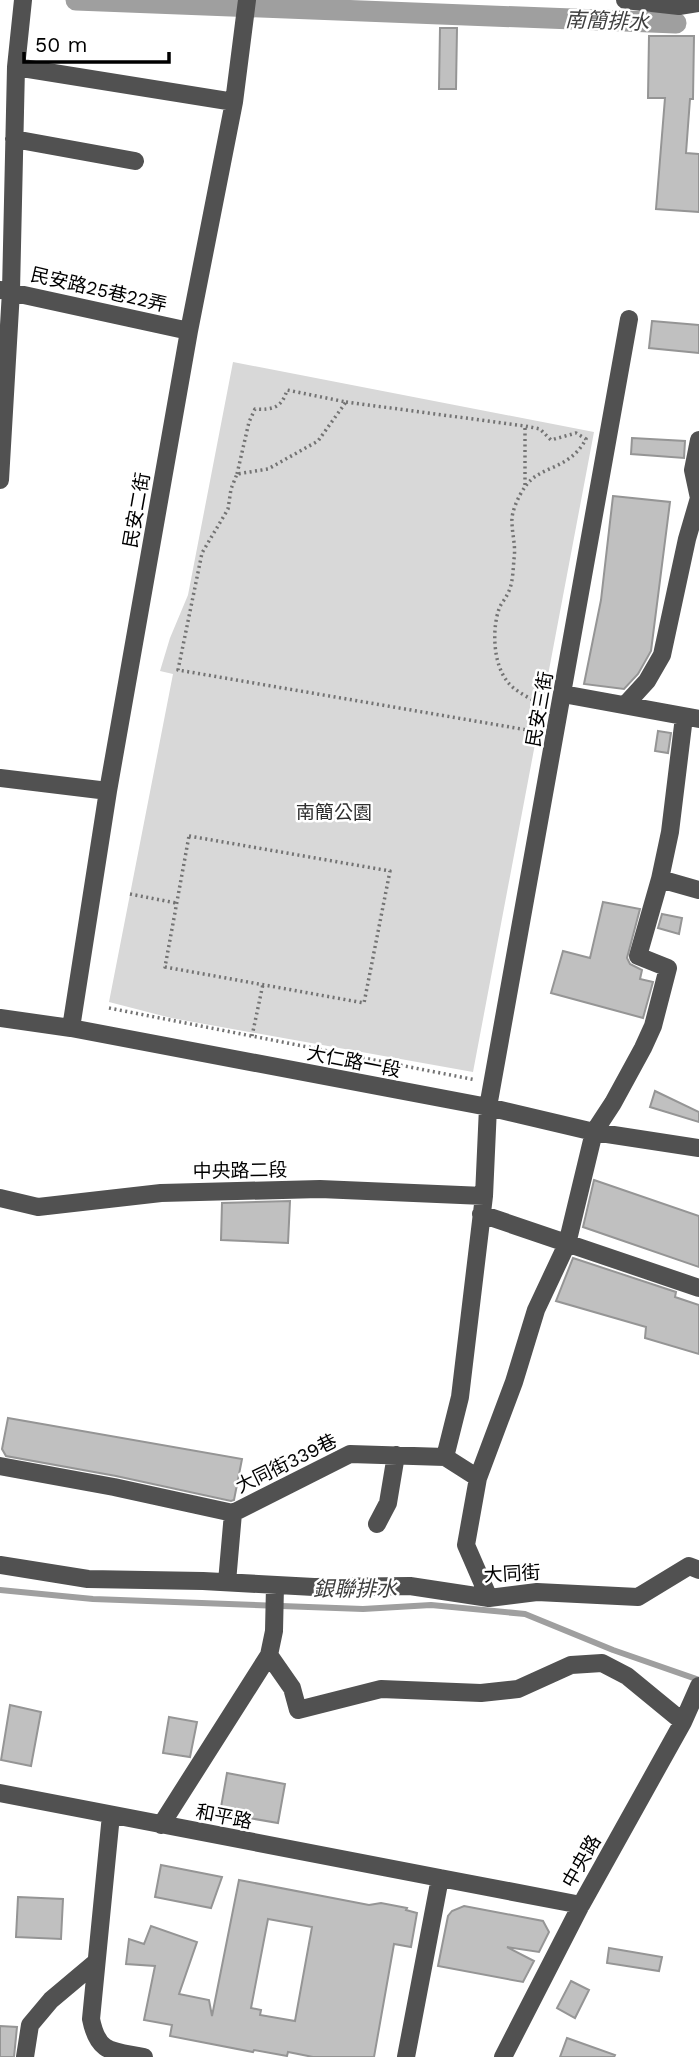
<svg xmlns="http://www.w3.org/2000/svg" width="699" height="2057" viewBox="0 0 699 2057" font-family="'Work Sans','Noto Sans TC',sans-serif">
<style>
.green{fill:#d8d8d8}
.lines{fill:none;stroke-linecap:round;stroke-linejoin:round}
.stream{stroke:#9f9f9f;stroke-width:6}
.canal{stroke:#9f9f9f;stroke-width:21}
.building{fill:#c0c0c0;stroke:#959595;stroke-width:2;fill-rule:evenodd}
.path{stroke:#737373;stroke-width:3.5;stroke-dasharray:2 3.5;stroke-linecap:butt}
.minor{stroke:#515151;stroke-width:18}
.labels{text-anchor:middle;stroke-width:5;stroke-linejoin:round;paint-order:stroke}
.street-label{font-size:19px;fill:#000;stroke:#fff}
.park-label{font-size:19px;fill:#2f2f2f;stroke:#fff}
.water-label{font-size:21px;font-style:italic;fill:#404040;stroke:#fff}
</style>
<rect width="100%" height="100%" fill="#fff"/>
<path class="green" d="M233,362l361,70 -121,640 -302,-54 -62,-16 64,-328 -13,-3 10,-33 18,-43z"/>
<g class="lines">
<path class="stream" d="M0,1590l93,9 270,10 68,-4 94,9 88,36 86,30"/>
<path class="canal" d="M76,0l600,23"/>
</g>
<path class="building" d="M440,28h17l-1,61h-17z
M649,36h45l-1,63h-3l-4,54 13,1v58l-43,-3 9,-111h-17z
M652,321l47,4v28l-50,-5z
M632,438l53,3 -1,17 -53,-4z
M613,496l57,6 -19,149 -13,23 -14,15 -40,-5 17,-84z
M658,731l13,2 -3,20 -13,-2z
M603,902l37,7 -13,49 3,6 12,6 -2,9 13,3 -10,36 -92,-25 12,-42 27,7z
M662,914l20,4 -3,16 -21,-6z
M655,1091l44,21v10l-49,-15z
M594,1180l105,36v51l-116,-40z
M290,1201l-2,42 -67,-3 1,-37z
M573,1258l103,34 -1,5 24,8v49l-54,-16 1,-11 -90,-26z
M8,1418l234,41 -8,41 -3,1 -115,-25 -110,-20 -4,-7z
M10,1705l31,7 -10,54 -30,-6z
M169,1717l28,5 -7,35 -27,-4z
M227,1773l58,11 -7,39 -58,-10z
M161,1865l61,12 -11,31 -56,-11z
M239,1880l130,25 12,-2 26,5 -1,2 11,3 -6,34 -17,-3 -20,113h-61l-25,-5 -1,4 -33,-6 -1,2 -83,-16 2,-11 -28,-5 11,-54 -29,-2 3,-25 15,5 7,-18 46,16 -18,52 30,6 3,16zM268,1919l44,8 -17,94 -35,-6 1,-5 -10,-2z
M18,1897l45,2 -2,40 -45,-2z
M464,1906l79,15 6,11 -10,20 -32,-5 27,14 -11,21 -85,-16 10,-50 4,-5z
M609,1948l53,9 -3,14 -52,-8z
M571,1981l18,9 -14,28 -18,-10z
M0,2026l17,1 -3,30h-14z
M567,2038l48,17 -1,2h-54z"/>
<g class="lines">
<path class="path" d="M346,402l179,24 15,3 11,11 25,-7 10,6c-17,32 -47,26 -61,48 -6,8 -14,25 -13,35 0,12 4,24 2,37 -1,11 -1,26 -7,36 -2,5 -6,8 -8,14 -7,20 -6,54 8,72 8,11 23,17 35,24
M237,474l12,-52 6,-13c17,1 27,-1 32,-19l59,12 -28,39 -50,28 -31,5 -6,15 -3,20 -26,44 -24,117 361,62
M525,485v-59
M189,836l201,35 -26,132 -199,-36z
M130,894l46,9
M109,1008l367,72
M252,1036l11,-52"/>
<path class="minor" d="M625,0l54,6 20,-3
M16,67l218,35
M14,139l121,22
M1,290l188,41
M0,480l11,-189 5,-224 7,-67
M563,694l136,25
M626,704l21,-23 15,-26 25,-116 12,-41 -6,-28 6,-30
M684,717l-14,115 -10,47 39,11
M0,778l108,13
M0,1018l71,10 417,79 106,25 105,16
M71,1028l37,-237 81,-460 45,-229 13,-102
M0,1198l38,9 123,-14 159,-4 164,7
M481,1214l218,74
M445,1457l15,-60 24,-201 4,-89 141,-788
M0,1466l114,21 119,26
M233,1513l117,-59 95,3 33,21
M377,1524l11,-21 8,-48
M0,1565l88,14 115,2 111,6 96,-1 79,12 48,-6 101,5 51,-31 10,4
M227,1582l6,-69
M489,1598l-23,-53 12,-67 36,-96 22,-72 31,-66 27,-112 19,-29 30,-55 10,-22 15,-58 -30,-12 22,-77
M269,1655l23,33 6,22 83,-21 100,4 37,-4 53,-24 31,-2 25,13 56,46
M0,1793l440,85
M111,1815l-20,204c7,35 21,32 53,38
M161,1825l108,-170 5,-24 1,-45
M25,2057l5,-32 21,-25 44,-37
M406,2057l34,-179 141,27
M503,2057l78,-152 102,-183 16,-36"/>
</g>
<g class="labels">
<g class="street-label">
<text transform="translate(99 289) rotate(13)" y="7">民安路25巷22弄</text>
<text transform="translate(136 510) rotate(-80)" y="7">民安二街</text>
<text transform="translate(539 709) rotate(-80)" y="7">民安三街</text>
<text transform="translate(354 1061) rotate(11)" y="7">大仁路一段</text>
<text transform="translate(240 1170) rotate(-1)" y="7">中央路二段</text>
<text transform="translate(286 1463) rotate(-26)" y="7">大同街339巷</text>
<text transform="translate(512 1573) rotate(-3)" y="7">大同街</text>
<text transform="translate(224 1816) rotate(11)" y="7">和平路</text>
<text transform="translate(581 1861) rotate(-60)" y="7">中央路</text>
</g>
<g class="park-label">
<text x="334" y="819">南簡公園</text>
</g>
<g class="water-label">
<text transform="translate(607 21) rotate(2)" y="7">南簡排水</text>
<text x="355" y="1596">銀聯排水</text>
</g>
</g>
<path d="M24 52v10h145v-10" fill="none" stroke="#000000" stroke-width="3.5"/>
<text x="35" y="52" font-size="21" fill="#000000" stroke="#ffffff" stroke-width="5" paint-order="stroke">50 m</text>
</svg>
